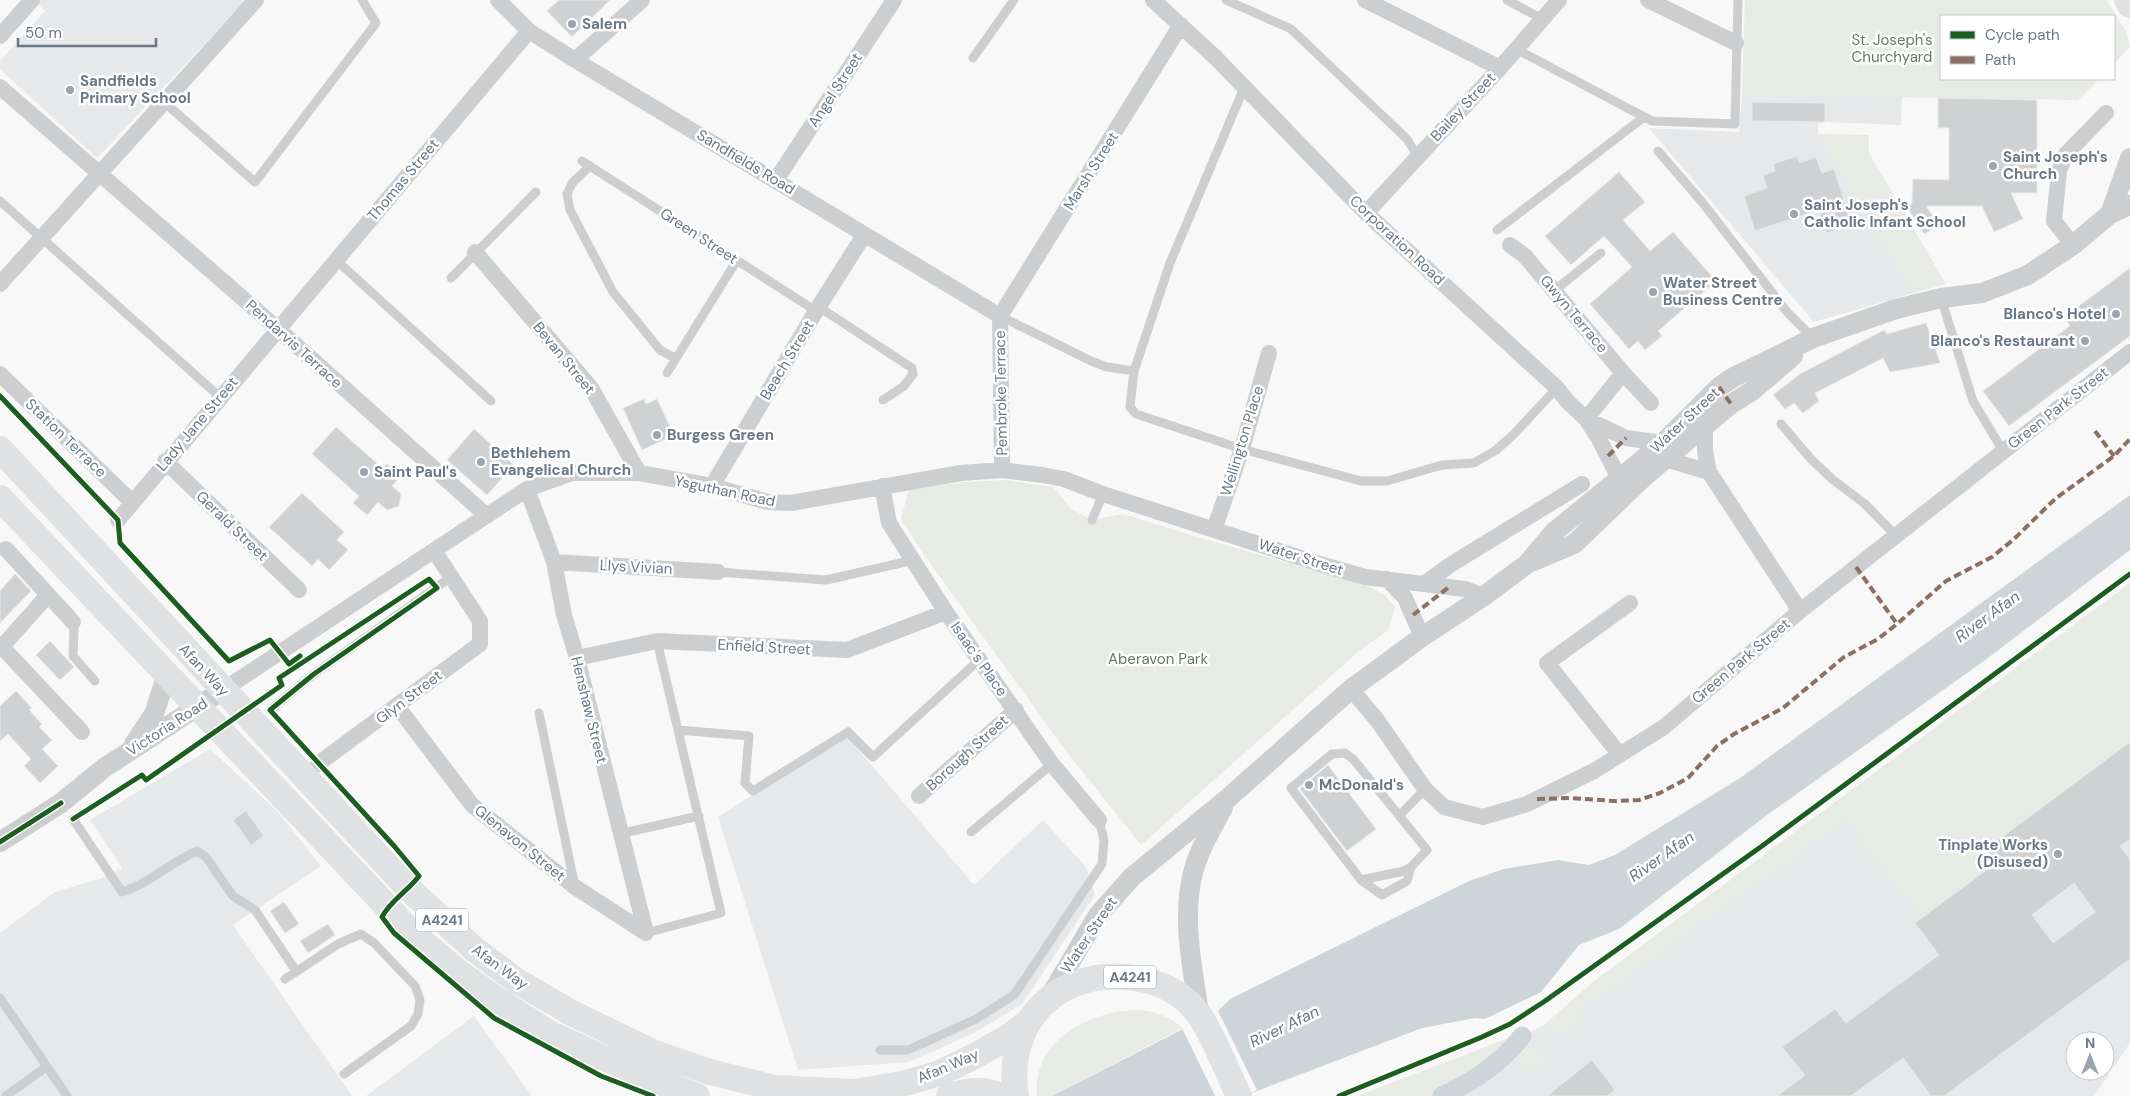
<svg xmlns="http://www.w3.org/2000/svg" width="2130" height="1096" viewBox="0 0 2130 1096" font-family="'DM Sans',sans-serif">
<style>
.built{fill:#e7e8e9;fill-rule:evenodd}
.green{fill:#e7eae5}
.water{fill:#ced5d8}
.pier{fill:#f8f8f8}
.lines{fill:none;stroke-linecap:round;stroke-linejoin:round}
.canal{stroke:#ced5d8;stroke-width:19}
.building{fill:#cfd1d2;stroke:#e8e8e8;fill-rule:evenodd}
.service{stroke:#cdcecf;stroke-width:9}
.minor{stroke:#cdcecf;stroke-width:16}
.tertiary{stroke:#cdcecf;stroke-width:20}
.primary{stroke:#e0e1e2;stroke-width:26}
.quiet{stroke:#8d6e63;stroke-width:4;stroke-dasharray:8 4;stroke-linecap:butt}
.cycleway-casing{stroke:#fff;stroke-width:8}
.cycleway{stroke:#1b5e20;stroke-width:5}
.poi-dot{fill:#9ba5af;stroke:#fff;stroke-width:2}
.labels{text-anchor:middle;stroke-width:5;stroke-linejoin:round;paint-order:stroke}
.shield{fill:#fff;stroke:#96a0ab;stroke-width:1}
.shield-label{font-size:14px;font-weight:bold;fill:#697887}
.poi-label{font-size:15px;font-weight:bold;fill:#697887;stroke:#fff;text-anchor:start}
.park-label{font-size:15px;fill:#667a64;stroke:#fff}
.street-label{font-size:15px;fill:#697887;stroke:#fff}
.water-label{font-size:16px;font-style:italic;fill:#657983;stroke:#fff}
</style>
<rect width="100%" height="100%" fill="#f8f8f8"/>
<path class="built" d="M34,0h210l1,1 -148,157 -97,-89v-8l45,-50z
M1742,95l160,2 -1,28 -76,-3 -7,1v11l96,159 -100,29 -165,-194 90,4z
M2130,596v447l-36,53h-652l70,-48 10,-12 68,-34 305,-219zM2075,1041h30v30h-30z
M847,736l127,149 69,-65 43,47 9,28 -73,109 -46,28 -67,30 -111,8 -80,-253z
M210,749l67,62 44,55 -88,59 119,171h-352v-163l55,-41 47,-14 20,-10 -32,-48z
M474,1016l58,80h-166z"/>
<path class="green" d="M1745,0h361l21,33 3,14 -16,17v-48h-173v63h158l-21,21 -336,-5z
M1818,134l51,1v18l77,131 -32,9z
M1005,480l48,7 18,22 21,11 31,-6 71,22 171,49 19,9 11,13 -7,23 -29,21 -218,194 -75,-94 -144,-199 -21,-33 8,-30 57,-7z
M2130,583v159l-144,107 10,14 -75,55 -76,-99 -255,183 -27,35 -18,-13 49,-43z
M1142,1010c16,3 29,7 40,18l-130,68h-15c-5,-58 56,-87 105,-86z
M1519,1034l27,23 -13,16 -22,-19 -23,20 -38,22h-93z"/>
<path class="water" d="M2130,495v55l-146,111 -217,154 -148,114 -40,16 -38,47 -56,27 -10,-1 -53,10 -178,68h-192l166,-85 12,-12 239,-118 35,-12 54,-9 31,5 26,-10 125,-77z"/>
<path class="pier" d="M1218,1011l39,79 -13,6h-29l-33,-68z"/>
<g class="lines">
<path class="canal" d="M1442,1096c31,-14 59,-33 80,-60"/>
</g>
<path class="building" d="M559,0h51l-38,37 -25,-26z
M1938,98l99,2v93h-26l12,26 -29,13 -12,-26h-56l13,19 -15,9 -17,-27 5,-4 1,-24 36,1v-52h-11z
M1752,102l73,1v19l-73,-1z
M1797,156l2,7 17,-6 6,16 12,-4 18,56 -25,8 -8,-23 -64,21 -11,-35 23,-8 -4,-13 12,-4 -2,-7z
M1619,172l26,30 -22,18 27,31 23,-19 43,49 -58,50 4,5 -17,14 -7,-9 -9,8 -39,-45 42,-37 -28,-31 -33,29 -26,-29z
M2130,268v68l-121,90 -26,-35 87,-65 -6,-9z
M1926,323l14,40 -50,9 -7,-14 -68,35 4,8 -16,12 -9,-10 -9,6 -12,-14 27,-21 84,-44 3,4z
M644,399l2,5 11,-5 17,36 -32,15 -19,-42z
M336,427l46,41 5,-4 14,12 -9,10 9,8 -2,12 -12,4 -9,-8 -11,13 -14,-12 6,-7 -47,-42z
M474,429l40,36 -27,30 -40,-35z
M302,493l42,39 -7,8 11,10 -19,20 -11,-11 -6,7 -43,-39z
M15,574l16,17 -31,32v-32z
M50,641l24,26 -14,13 -24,-25z
M16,691l16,17 -3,2 13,14 -3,3 13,13 -10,9 16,17 -18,17 -16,-17 7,-7 -23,-25 -8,7v-35z
M2130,742v97l-10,7 10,13v100l-186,137h-13l-28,-38 -52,38h-74l28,-21 -23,-28 53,-38 11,14 93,-68 -24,-32 81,-60 -10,-14zM2074,883l21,29 -42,31 -21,-28z
M1328,765l48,64 -29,22 -47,-62z
M246,811l18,25 -13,9 -18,-25z
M284,902l15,22 -14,9 -15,-22z
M328,924l7,11 -27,18 -8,-12z
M1592,1060l23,30 -8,6h-60z"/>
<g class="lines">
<path class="service" d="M1226,0l65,29 116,110 11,18
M1507,0l35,19
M1516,49l136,72 83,3 3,-124
M973,58l41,-58
M1244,88l-74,175 -36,108 -4,36 6,7 106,35 119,32h26l55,-16 32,-2 22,-13 16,-14 45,-48
M164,102l91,80 121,-159 -14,-23
M1658,151l44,51 86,111 25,25
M582,161l234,150
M590,166l-17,16 -6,12 3,16 43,82 47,58 15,8
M0,201l220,196
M1497,230l147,-113
M336,260l155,141
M451,278l85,-86
M1555,290l46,-37
M1941,298l32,103 30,50
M819,307l93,61 1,6 -9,12 -21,14
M1000,316l91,45 16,6 27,4
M667,373l70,-113
M1781,424l30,35 21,20 33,25 31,32
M1092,520l11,-26
M718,572l108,8 88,-20
M73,622l1,7 -1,27 22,25
M270,710l44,-36 137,-97
M539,713l36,174
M678,730l71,6 -4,47 8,8 95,-59 25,25 106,-97
M1345,753l9,7 73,90 -16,17 -7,4 -43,9 -70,-92 41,-34z
M1400,815l25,-26
M73,819l49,73c27,-8 49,-30 75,-41l9,6 27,39 22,14 41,61
M971,832l81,-68
M619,834l80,-18
M1361,880l21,15 25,-14 4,-14
M646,933l75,-20 -64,-272
M285,979l53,-35 23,-10 13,9 41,43 5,14 -2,14 -7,12 -67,48
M0,998l67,98
M880,1050h28l68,-31 38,-24 88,-131 2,-24 -5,-20
M6,1096l40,-29"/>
<path class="minor" d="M498,0l31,31 46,29 425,256
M1153,0l63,58 150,155 191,175 11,14 18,17 40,19 37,5
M1365,0l135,68
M1648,0l88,43
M0,36l32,-36
M575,60l67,-60
M0,87l278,242 209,187
M776,180l118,-180
M1366,213l134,-145 59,-68
M1510,245l15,11 98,117 28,30
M2073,245l-19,-24 5,-50 7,-17 40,-41
M475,252l116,136 48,85
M0,284l256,-284
M1000,316l181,-291
M1000,316l2,154
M0,374l132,128
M1705,426v25l4,21 91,139
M1665,459l44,13
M165,461l134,129
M1619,478l-20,-39 -13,-20 37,-46
M712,486l104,-175 48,-76
M882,486l7,37 57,89 106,152 47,56
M527,489l27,73 10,53 13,43 69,275
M118,520l411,-489
M1214,530l28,-81 27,-96
M6,549l67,73
M554,562l164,10
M1387,579l18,19 17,39
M1424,584l41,5 19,7
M2,647l80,85
M0,649l48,-54
M577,658l80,-17 190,9 99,-38
M1351,689l26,31 48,69 19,18 39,10 44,-13 67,-33 70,-44 136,-116 330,-259
M223,690l304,-201 45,-16h67l73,13 56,16 23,1 170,-30 41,-3 40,5 22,4 39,15 217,70 45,13 59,7 26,-19 132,-81
M397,706l75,99 103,82 71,46
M1620,755l-73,-92 83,-60
M318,764l162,-120v-23l-45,-69
M919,796l97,-86"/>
<path class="tertiary" d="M2110,214l20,-56
M1531,562l43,-18 72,-69 85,-71 21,-13 41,-35
M134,744l20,-30 13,-40
M0,842l61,-39 43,-35 119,-78
M1049,998l49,-83 34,-38 95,-78 124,-110 71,-52 62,-41 43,-32 27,-32 109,-89 56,-56 13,-9 81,-40 83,-29 45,-11 41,-5 46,-18 45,-30 37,-31 20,-9
M1199,1014c-6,-45 -17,-91 -7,-137 5,-24 19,-47 31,-69"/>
<path class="primary" d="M2127,0l3,5
M0,449l409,440 64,59 42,32 55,32 82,40 58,20 65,16 78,4 49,-8 35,-10 30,-14 40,-22 20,-15
M0,498l412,435 45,38 39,28 53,34 100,45 48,18
M949,1096c16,-4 35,-9 50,0
M1016,1096c-12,-75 43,-129 118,-118 21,3 42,12 57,27 18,18 36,67 48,91"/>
<path class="quiet" d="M1719,387l12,17
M2095,431l19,25
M1608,456l18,-18
M1856,567l41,57
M1413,615l36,-28
M1537,799l34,-1 43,3 25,-1 21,-7 28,-15 29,-32 17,-12 49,-26 61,-51 34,-18 19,-15 49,-43 46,-24 21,-17 42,-41 59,-43 16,-17"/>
<g class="cycleway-casing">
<path id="cycleway" d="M0,396l118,124 2,23 109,118 41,-21 19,24 11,-8
M73,819l69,-44 4,5 136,-95 -3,-7 150,-99 8,9 -123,86 -44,36 125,137 24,29c-11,15 -29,25 -37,41l12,16 100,85 107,58 52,20
M0,842l61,-39
M1339,1096l143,-59 28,-13 35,-23 217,-155 368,-272"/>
</g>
<use href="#cycleway" class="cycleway"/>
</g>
<g class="poi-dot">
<circle cx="572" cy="24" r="5"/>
<circle cx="70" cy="90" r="5"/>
<circle cx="1993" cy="166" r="5"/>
<circle cx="1794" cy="214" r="5"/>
<circle cx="1653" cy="292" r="5"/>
<circle cx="2116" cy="314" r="5"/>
<circle cx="2085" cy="341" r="5"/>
<circle cx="657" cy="435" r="5"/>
<circle cx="481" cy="462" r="5"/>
<circle cx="364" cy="472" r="5"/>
<circle cx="1309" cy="785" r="5"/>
<circle cx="2058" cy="854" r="5"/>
</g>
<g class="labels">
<g class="shield">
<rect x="416" y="908.5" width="52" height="23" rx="4"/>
<rect x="1104" y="965.5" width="52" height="23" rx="4"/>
</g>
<g class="shield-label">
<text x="442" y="925">A4241</text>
<text x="1130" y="982">A4241</text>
</g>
<g class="poi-label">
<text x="582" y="29">Salem</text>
<text x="80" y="86">Sandfields<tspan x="80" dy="17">Primary School</tspan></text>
<text x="2003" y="162">Saint Joseph's<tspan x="2003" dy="17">Church</tspan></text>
<text x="1804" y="210">Saint Joseph's<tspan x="1804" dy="17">Catholic Infant School</tspan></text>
<text x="1663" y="288">Water Street<tspan x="1663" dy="17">Business Centre</tspan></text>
<text x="2106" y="319" text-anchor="end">Blanco's Hotel</text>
<text x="2075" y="346" text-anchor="end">Blanco's Restaurant</text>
<text x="667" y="440">Burgess Green</text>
<text x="491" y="458">Bethlehem<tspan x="491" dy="17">Evangelical Church</tspan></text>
<text x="374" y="477">Saint Paul's</text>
<text x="1319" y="790">McDonald's</text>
<text x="2048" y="850" text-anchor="end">Tinplate Works<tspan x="2048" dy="17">(Disused)</tspan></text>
</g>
<g class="park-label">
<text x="1892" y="45">St. Joseph's<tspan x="1892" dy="17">Churchyard</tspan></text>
<text x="1158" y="664">Aberavon Park</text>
</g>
<g class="street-label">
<text transform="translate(835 90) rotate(-57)" y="5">Angel Street</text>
<text transform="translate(1463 107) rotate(-47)" y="5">Bailey Street</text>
<text transform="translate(746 162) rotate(31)" y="5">Sandfields Road</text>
<text transform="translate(1091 171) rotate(-58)" y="5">Marsh Street</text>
<text transform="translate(403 180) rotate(-50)" y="5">Thomas Street</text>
<text transform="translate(699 236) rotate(33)" y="5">Green Street</text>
<text transform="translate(1397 240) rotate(43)" y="5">Corporation Road</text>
<text transform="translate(1574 314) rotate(50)" y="5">Gwyn Terrace</text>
<text transform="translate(294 344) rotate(42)" y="5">Pendarvis Terrace</text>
<text transform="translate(564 358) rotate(51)" y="5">Bevan Street</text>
<text transform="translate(787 360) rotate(-59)" y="5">Beach Street</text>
<text transform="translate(1001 393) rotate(-91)" y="5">Pembroke Terrace</text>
<text transform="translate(2058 408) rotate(-38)" y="5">Green Park Street</text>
<text transform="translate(1685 420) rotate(-43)" y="5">Water Street</text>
<text transform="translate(197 424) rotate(-50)" y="5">Lady Jane Street</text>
<text transform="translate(66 438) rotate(44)" y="5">Station Terrace</text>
<text transform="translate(1242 441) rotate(-73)" y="5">Wellington Place</text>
<text transform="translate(725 491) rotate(12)" y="5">Ysguthan Road</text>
<text transform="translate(232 526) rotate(44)" y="5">Gerald Street</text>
<text transform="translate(1301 557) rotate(18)" y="5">Water Street</text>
<text transform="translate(636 567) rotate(3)" y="5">Llys Vivian</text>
<text transform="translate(764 647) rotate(3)" y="5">Enfield Street</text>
<text transform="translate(979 659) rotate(55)" y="5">Isaac's Place</text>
<text transform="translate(1741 661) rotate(-40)" y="5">Green Park Street</text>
<text transform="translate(204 670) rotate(47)" y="5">Afan Way</text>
<text transform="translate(409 697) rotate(-37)" y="5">Glyn Street</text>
<text transform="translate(589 710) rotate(76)" y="5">Henshaw Street</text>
<text transform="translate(167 727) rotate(-33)" y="5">Victoria Road</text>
<text transform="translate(967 753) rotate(-42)" y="5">Borough Street</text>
<text transform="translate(520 843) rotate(39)" y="5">Glenavon Street</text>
<text transform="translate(1089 935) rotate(-56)" y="5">Water Street</text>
<text transform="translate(500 967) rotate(36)" y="5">Afan Way</text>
<text transform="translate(948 1066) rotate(-23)" y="5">Afan Way</text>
</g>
<g class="water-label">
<text transform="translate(1987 616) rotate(-36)" y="6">River Afan</text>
<text transform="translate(1661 856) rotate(-35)" y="6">River Afan</text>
<text transform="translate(1284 1026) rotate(-26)" y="6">River Afan</text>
</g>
</g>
<rect x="1940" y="15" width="175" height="65" fill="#ffffff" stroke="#c3c9cf"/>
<rect x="1950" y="31" width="25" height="8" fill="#1b5e20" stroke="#c3c9cf"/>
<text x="1985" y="40" font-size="15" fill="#697887">Cycle path</text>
<rect x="1950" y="56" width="25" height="8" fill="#8d6e63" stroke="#c3c9cf"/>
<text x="1985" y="65" font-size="15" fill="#697887">Path</text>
<g transform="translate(2090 1056)"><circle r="24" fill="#ffffff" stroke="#c3c9cf"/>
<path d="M0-4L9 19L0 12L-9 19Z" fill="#9ba5af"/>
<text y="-8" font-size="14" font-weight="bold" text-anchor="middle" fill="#697887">N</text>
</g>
<path d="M18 38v8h138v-8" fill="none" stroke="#697887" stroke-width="2.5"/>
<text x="25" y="38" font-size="15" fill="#697887" stroke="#ffffff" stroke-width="4" paint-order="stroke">50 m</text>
</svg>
